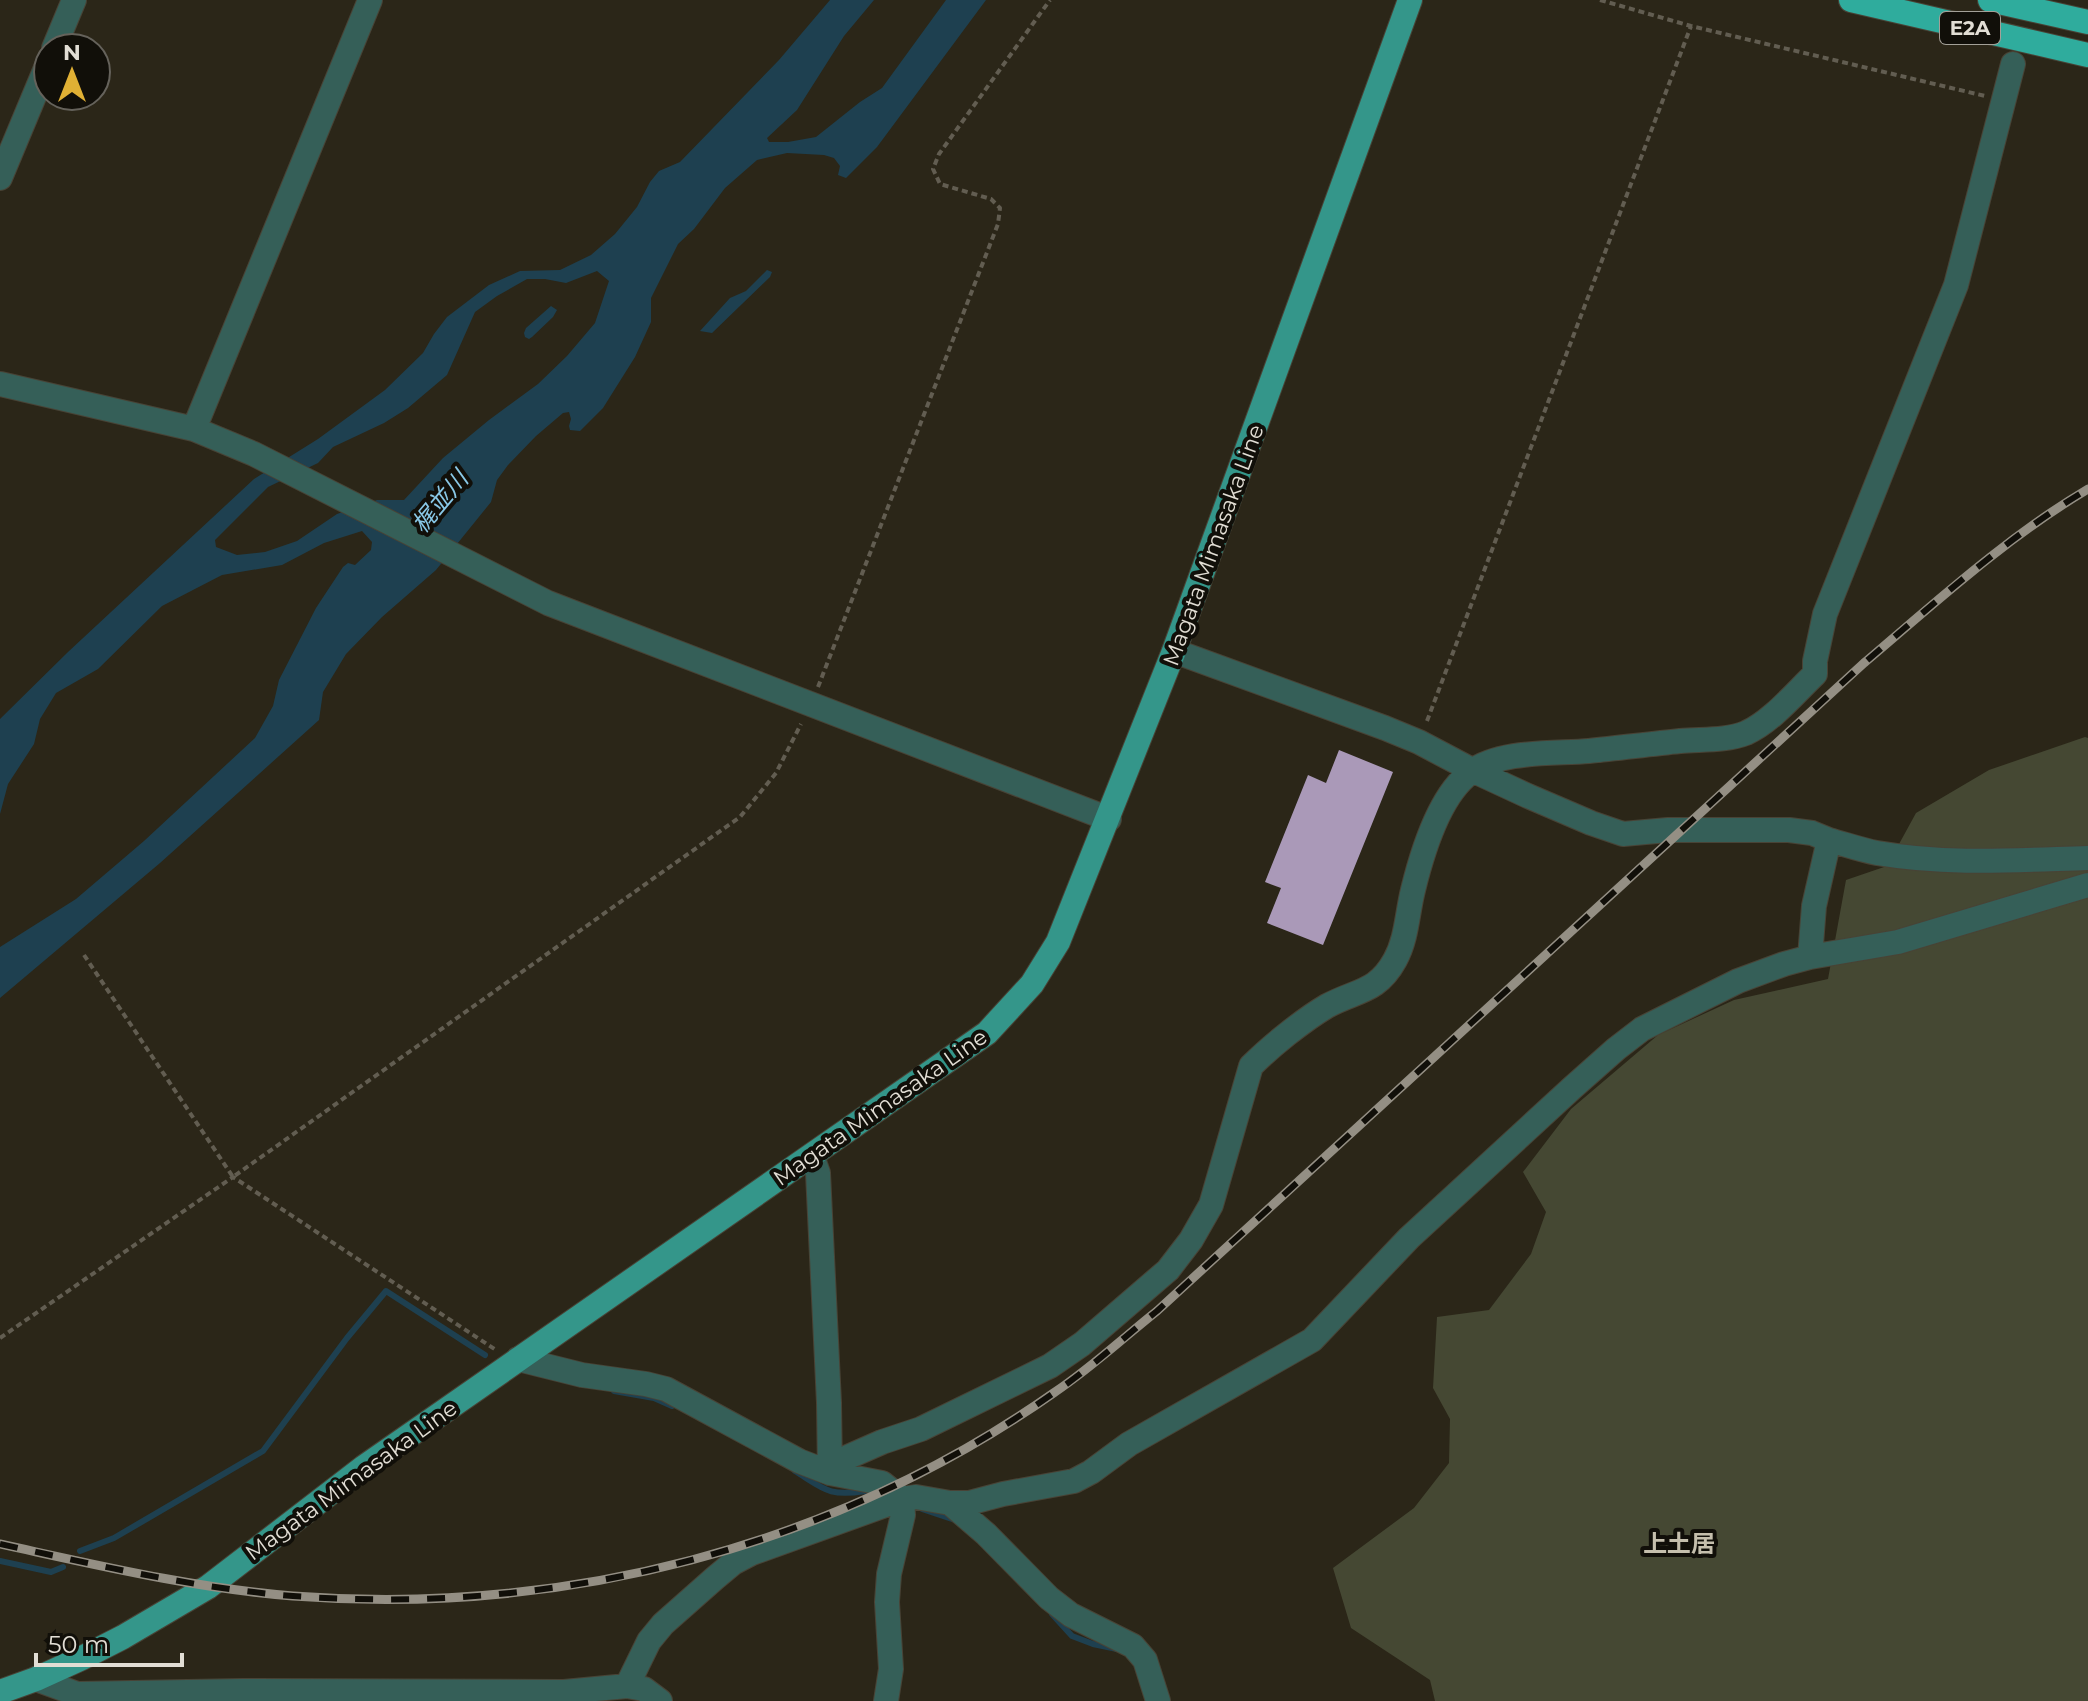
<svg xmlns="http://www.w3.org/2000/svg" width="2088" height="1701" viewBox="0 0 2088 1701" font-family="Montserrat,'Noto Sans JP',sans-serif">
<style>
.green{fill:#454833}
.water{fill:#1e4050;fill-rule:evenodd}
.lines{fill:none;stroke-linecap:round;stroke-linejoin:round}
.stream{stroke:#1e4050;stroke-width:6}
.building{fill:#aa99b8}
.minor-casing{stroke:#484336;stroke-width:26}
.major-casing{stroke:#484336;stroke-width:26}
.highway-casing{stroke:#484336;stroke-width:26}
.path{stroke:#625d51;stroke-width:4;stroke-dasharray:6 4;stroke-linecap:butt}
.minor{stroke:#355f58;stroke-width:24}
.major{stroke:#34968a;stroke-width:24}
.highway{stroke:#2fac9d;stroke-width:24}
.rail-casing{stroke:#948f84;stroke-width:9}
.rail{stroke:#110f09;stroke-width:6;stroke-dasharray:18;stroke-linecap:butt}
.labels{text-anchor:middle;stroke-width:8;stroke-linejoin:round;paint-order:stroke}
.shield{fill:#110f09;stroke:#a3a098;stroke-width:2}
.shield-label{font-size:20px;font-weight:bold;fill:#e2ded5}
.street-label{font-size:22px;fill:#e2ded5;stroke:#110f09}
.water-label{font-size:24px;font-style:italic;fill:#89c8e7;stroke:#110f09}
.neighbourhood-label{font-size:24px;font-weight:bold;fill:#c5bfad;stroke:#110f09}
</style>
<rect width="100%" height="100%" fill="#2b2618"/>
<path class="green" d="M2085,737l3,1v963h-653l-5,-21 -79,-52 -18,-60 81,-60 35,-45 1,-44 -17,-31 4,-71 52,-7 42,-56 15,-42 -23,-40 48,-63 87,-74 76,-35 94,-21 18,-99 41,-14 29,-53 73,-43z"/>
<path class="water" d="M830,0h44l-30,36 -47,74 -30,28 2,4h19l28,-5 44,-35 22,-14 64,-88h40l-109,147 -31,31 -8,-3 2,-9 -6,-8 -10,-3 -37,-2 -30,7 -32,28 -31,41 -16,15 -27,54v24l-16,35 -32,51 -23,23 -10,-1 -1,-4 2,-7 -2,-7 -6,1 -27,23 -28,29 -11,15 -6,22 -55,68 -54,47 -36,37 -23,38 -4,28 -159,143 -160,135v-51l76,-48 68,-58 111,-103 18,-32 6,-26 37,-72 27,-41 5,-4 7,2 16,-15 1,-8 -10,-11 -38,12 -42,22 -60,10 -60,31 -64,63 -42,24 -16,26 -6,25 -26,40 -8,30v-95l68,-67 186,-173 64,-40 67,-49 38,-37 11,-19 13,-17 42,-32 31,-14 40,-1 31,-15 24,-21 22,-27 13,-25 9,-11 21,-9 99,-102zM597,271l12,10 -14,42 -28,33 -29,28 -49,36 -46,38 -39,42h-27l-40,14 -40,27 -32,11 -28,3 -21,-8 -1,-7 53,-53 50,-24 15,-16 51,-24 24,-15 39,-33 28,-63 22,-16 30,-17h18l21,4z
M767,270l5,2 -2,5 -58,56 -12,-2 30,-33 16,-7z
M551,306l6,4 -4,7 -21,20 -3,2 -4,-2 -1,-4 2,-5z"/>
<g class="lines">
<path class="stream" d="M614,1391l40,7 18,8
M795,1471c29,18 34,26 70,20
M922,1509l33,11
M80,1551l34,-13 149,-87 84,-113 39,-47 99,64
M0,1561l51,11 12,-5
M1052,1614l20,22 21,8 24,5"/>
</g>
<path class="building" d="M1339,750l54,22 -70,173 -56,-22 14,-35 -16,-6 43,-107 18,8z"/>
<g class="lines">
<g class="minor-casing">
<path id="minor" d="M54,48l20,-48
M0,178l48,-115
M0,384l194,45 60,25 294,149 561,216
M194,429l176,-429
M1174,651l211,77 34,14 53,28 56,26 63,27 32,11 45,-4h121l23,3 17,7
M1810,957l88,-15 190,-57
M812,1156l6,17 11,230 1,70
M518,1359l64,16 64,9 20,5 133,72 31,12 52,10 20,16 1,16 -14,59 -2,28 4,67 -5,32
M830,1473l18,-16 34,-15 39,-13 129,-63 32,-22 86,-74 23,-30 20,-35 40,-139c20,-20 51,-45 76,-60 29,-16 50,-13 68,-46 12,-22 12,-46 18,-70 9,-37 26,-95 58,-118 29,-22 83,-18 118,-21 30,-3 61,-7 91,-10 21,-2 46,0 66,-8 25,-11 49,-40 69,-59v-13l10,-47 131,-329 57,-221
M950,1503l36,31 63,64 22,17 62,31 12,14 13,41
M36,1679l41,15 165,-3 322,1 63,-6 22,-45 14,-17 52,-46 18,-15 19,-10 150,-54 14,-2 34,6h19l34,-9 71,-13 17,-9 38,-28 183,-104 97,-102 163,-150 44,-39 26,-20 96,-48 46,-17 26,-7 4,-51 15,-66c15,4 32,10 48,13 69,12 141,7 211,5
M627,1686l17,3 16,12"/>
</g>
<g class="major-casing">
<path id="major" d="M0,1692l36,-13 46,-21 41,-21 85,-50 156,-120 623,-434 45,-49 26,-42 116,-291 236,-651"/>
</g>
<g class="highway-casing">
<path id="highway" d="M1851,0l237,55
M1990,0l98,22"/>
</g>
<path class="path" d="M1600,0l91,26 294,70
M818,687l180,-463 2,-16 -9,-9 -51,-15 -7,-15 6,-15 111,-154
M1427,721l264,-695
M84,955l149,222 507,-360 36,-44 25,-49
M0,1338l233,-161 263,173"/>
<use href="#minor" class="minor"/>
<use href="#major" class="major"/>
<use href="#highway" class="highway"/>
<g class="rail-casing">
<path id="rail" d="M0,1544c97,21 193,44 293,52 269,20 540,-48 762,-204 36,-24 68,-54 102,-81l707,-648c72,-61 143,-126 224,-174"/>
</g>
<use href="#rail" class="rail"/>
</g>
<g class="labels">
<rect class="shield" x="1940" y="12" width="60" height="32" rx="6"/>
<g class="shield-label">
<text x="1970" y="35">E2A</text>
</g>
<g class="street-label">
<text transform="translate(1213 545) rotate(-70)" y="8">Magata Mimasaka Line</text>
<text transform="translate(880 1107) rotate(-35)" y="8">Magata Mimasaka Line</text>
<text transform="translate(351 1480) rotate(-36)" y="8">Magata Mimasaka Line</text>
</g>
<g class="water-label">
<text transform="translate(440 502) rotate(-50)" y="8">梶並川</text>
</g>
<g class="neighbourhood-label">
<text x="1679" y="1552">上土居</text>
</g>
</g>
<g transform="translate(72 72)"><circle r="38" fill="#110f09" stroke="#65625b" stroke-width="2"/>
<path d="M0-6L14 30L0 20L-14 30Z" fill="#e0b034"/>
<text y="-12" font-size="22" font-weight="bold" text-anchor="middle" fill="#e2ded5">N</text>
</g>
<path d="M36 1653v12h146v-12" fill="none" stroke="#e2ded5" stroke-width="4"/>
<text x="48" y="1653" font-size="24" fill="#e2ded5" stroke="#110f09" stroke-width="6" paint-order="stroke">50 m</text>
</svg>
